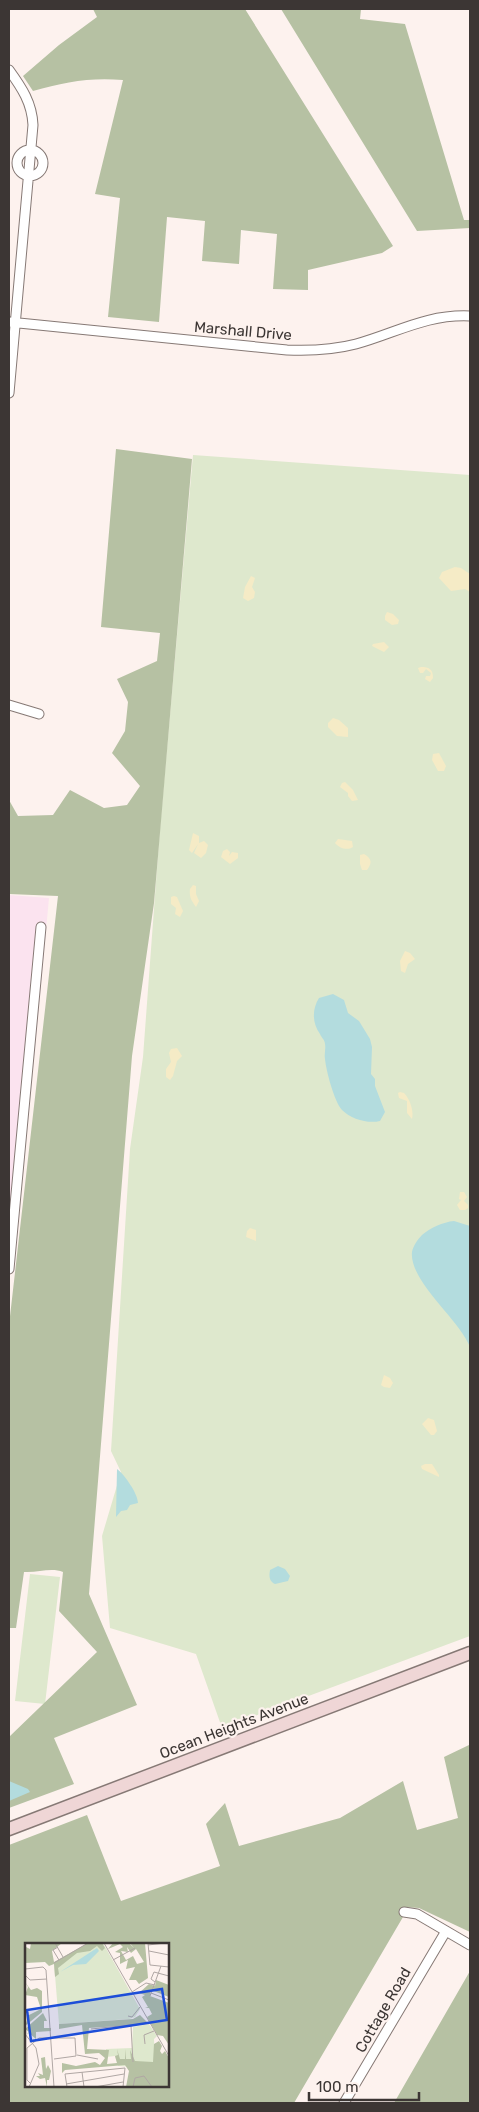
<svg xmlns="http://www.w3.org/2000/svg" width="479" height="2112" viewBox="0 0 479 2112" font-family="Rubik,sans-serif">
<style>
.education{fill:#fbe3ef}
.green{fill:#dee8cd}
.forest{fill:#b6c1a3;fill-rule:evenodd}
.sand{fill:#f5ebc6}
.water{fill:#b3dcde}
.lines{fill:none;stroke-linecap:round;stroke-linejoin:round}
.minor-casing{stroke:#867975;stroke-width:11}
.secondary-casing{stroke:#867975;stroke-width:15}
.minor{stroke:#fff;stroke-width:9}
.secondary{stroke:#efd6d6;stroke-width:12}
.labels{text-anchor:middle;stroke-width:4.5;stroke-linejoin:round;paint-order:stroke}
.street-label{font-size:15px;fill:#3c3634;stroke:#fdf2ee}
.inset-road{fill:none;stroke:#b0a7a4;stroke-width:1}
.view{fill:#1d4ed8;fill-opacity:0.15;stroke:#1d4ed8;stroke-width:2.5}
.inset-edge{fill:none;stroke:#3c3634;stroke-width:2.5}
</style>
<rect width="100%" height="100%" fill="#fdf2ee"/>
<path class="education" d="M9,895l40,3 -16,170 -8,40 -16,161z"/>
<path class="green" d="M193,455l277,20v1161l-248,92 -26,-74 -86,-26 -8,-92 19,-64 -10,-21 19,-302 13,-92 17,-229z
M30,1574l30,3 -15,127 -30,-3z"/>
<path class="forest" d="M93,9h152l148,237 -11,7 -74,17v20l-35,-1 4,-55 -36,-4 -2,34 -37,-3 3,-40 -38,-4 -8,105 -51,-5 12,-119 -25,-4 28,-114c-32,-3 -59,2 -90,11l-10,-15 36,-31 38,-28z
M281,9h80l-1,10 45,5 59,196h6v8l-53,3z
M116,449l76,10 -38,444 -22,153 -43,538 48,111 -83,33 20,46 -65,24v-71l88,-85 -38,-41 4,-39c-12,-5 -25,1 -39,0l-8,56h-7v-303l49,-429 -49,-2v-94l9,16 35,-1 17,-25 34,18 23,-3 13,-19 -28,-33 13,-22 3,-29 -11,-23 40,-18 3,-28 -59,-6z
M469,1745l1,187 -51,-24 -15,-1 -1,10 -109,186h-285v-258l78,-30 34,86 99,-35 -14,-42 19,-21 14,43 101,-28 63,-37 14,49 41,-12 -14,-61zM26,1944h142v142h-142z
M470,1971v132h-76z"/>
<path class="sand" d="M455,567l6,1 9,6v18l-5,-3 -14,2 -12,-13 3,-6z
M251,576l4,2 -3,9 3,5 -1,6 -6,3 -5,-3 2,-11z
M387,612l6,2 6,6 -1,4 -6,1 -7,-5v-4z
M384,642l5,5 -5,5 -12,-6 1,-2z
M421,667c8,0 12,2 12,11l-3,4 -5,-3 1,-3h4l1,-3 -5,-4 -3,4h-3l-2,-5z
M333,718l6,2 9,8v9l-11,-1 -9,-9v-4z
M439,753l7,13 -2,5h-6l-6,-11 1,-6z
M345,782l8,8 5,10 -6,1 -4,-5v-3l-8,-6 2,-4z
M193,833l6,3v7l5,-2 4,4 -2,8 -5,5 -7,-5 4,-9 -6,9 -3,-3z
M338,839l14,2 1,6c-6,4 -14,1 -18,-4z
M227,849l3,3 -1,4 3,-4 6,1v5l-8,6 -9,-7 2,-6z
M364,854c7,4 9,8 3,16h-5l-2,-6v-9z
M193,885l3,1v8l3,7 -3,6c-4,-6 -7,-9 -6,-18z
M174,896l3,1 6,14 -3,6 -5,-3 1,-6 -5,-4v-7z
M405,951l5,2 5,6 -7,5 -3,9 -4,-2 -1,-10z
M177,1048l5,8 -5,5 -4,15 -3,4 -4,-3v-8l5,-7 -2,-9 2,-4z
M400,1092l4,1c6,6 10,18 8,26l-5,-6v-12l-8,-3 -1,-5z
M460,1192h4l3,5 -3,4 4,4v3l-3,2h-5l-3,-5 4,-5 -2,-1z
M250,1228l6,2v11l-10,-4 1,-6z
M384,1375l6,3 3,5 -3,5 -6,-1 -3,-2z
M428,1418l6,2 3,11 -3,4h-3l-9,-11z
M425,1464h7l7,11v2l-17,-8 -1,-3z"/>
<path class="water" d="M333,994l11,6 4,13 11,8 11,18 2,8 -1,27 4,5v7l10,26 -5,9c-12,3 -29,-2 -38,-11 -8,-9 -16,-40 -17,-51 -1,-5 1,-10 0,-15 0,-4 -4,-7 -5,-10 -8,-11 -8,-25 -1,-36z
M454,1221l16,5v121c-11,-28 -61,-66 -58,-95 1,-6 6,-13 10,-17 8,-7 21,-13 32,-14z
M117,1469c8,6 21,25 21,34l-8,2 -3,5 -6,1 -5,6z
M278,1566l7,3 5,7 -2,5 -13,3c-6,-3 -6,-8 -5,-14z
M9,1781l19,8 2,3 -21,9z"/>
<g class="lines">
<g class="minor-casing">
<path id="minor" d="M9,70c13,18 23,33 24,55l-24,268
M17 163a13 13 0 1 1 26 0a13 13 0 1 1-26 0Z
M9,322l278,28c23,1 46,0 69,-6 40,-11 70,-30 114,-28
M9,705l30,9
M9,1269l32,-342
M404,1912l13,2 53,31
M344,2103l102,-172"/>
</g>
<g class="secondary-casing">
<path id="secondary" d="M9,1829l461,-176"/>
</g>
<use href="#minor" class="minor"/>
<use href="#secondary" class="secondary"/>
</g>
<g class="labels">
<g class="street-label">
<text transform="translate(243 331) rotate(5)" y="5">Marshall Drive</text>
<text transform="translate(234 1726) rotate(-21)" y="5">Ocean Heights Avenue</text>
<text transform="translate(383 2010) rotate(-60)" y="5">Cottage Road</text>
</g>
</g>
<g transform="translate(25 1943)">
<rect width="144" height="144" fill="#fdf2ee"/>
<path d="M78,0l37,66 -5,8 -6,2 -70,5 -5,-61 34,-19zM124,81l8,12 -3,3 1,29 -37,-2 -3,-10 -9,1v-8l26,-1 1,-21z" fill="#dee8cd"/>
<path d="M6,0h31l-10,8 2,11 34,-19h14l3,5 -3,3 -5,-5 -7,5 -13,2 -19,15 1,6 -4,3 -1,-13 -5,2 -4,-4 -20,1 1,-16 4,2zM88,0h16l5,5 -4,-5h15l3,35 -9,6 -3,-4h-7l6,-13 -9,2 2,-9 -8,4v-11l-5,-1 8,-5 -3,-3 -12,5zM102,4l4,6 5,-4 8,13 -7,2 -4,-8 -7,4 -5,-9 7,1zM131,37l13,5v12l-18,-7 -1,6 19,7v42l-6,-9 -6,-1 -10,-18 5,-3 -3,-6h-4l3,-1 -6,-10 3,-2 -6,-2 10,-9 6,2zM0,39l6,8 6,-2 5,3v21l-17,14 4,-11 12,-6 -4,-12 -12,-2 3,-8zM18,70l4,8h-3v7h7v3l-15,1v7l-7,-6 -3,2 3,-3 -4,-3zM115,72l9,9 -60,4 -2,21 22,1 -2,14 10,-1 -2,-7 3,-1 -1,-6 3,10h5l1,-10v10h5l-1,-9 5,11 18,1 1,-18 5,-3 3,5 -2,5 2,3 3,-3 4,7v29h-43l3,-16 -4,-6 -60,5 -3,3v-10l14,3 19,-4 5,3 5,-7 -6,-5 -14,1 -3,-29 -23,4v-5l74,-5zM20,114l1,12 2,-4 3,6 -2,9h3h-5v7l-2,-9 -5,1 -4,-3h4l-2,-3 5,2 -2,-17z" fill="#b6c1a3" fill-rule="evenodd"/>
<path d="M72,5l2,3 -13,13 -13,1 -13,7z" fill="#b3dcde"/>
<path class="inset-road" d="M30,0l8,14M79,0l65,113M123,0l2,22 19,2M123,2l17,-2M33,4l-5,3 6,10M124,8l20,4M88,17l22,-12M29,20l34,-20M0,26l18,-2 3,3 8,117M0,32l5,5 17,-1M130,39l-4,-3 3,-7 15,4M107,49l14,-9 9,2M126,50l18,7M125,53l11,-30M103,73l4,1 8,-10M106,83l2,36M66,86l59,-6M0,91l11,14 3,16 -10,23M120,101l-1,-9 10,-4M52,112l21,4M57,129l2,15M6,141l-4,-4v-32l12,-10h36l1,18 -22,3M41,141l58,-10M42,144l-2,-13 60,-6 -2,19M70,144l28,-5M108,144l2,-9 9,-2 8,11"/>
<path class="view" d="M137,46l5,31 -136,21 -4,-31z"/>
<rect width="144" height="144" class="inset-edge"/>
</g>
<rect width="479" height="2112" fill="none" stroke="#3c3634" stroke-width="20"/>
<path d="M309 2092v8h110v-8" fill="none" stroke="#3c3634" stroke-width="2.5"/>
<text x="316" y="2092" font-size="15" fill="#3c3634" stroke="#fdf2ee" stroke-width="4" paint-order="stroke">100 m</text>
</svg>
